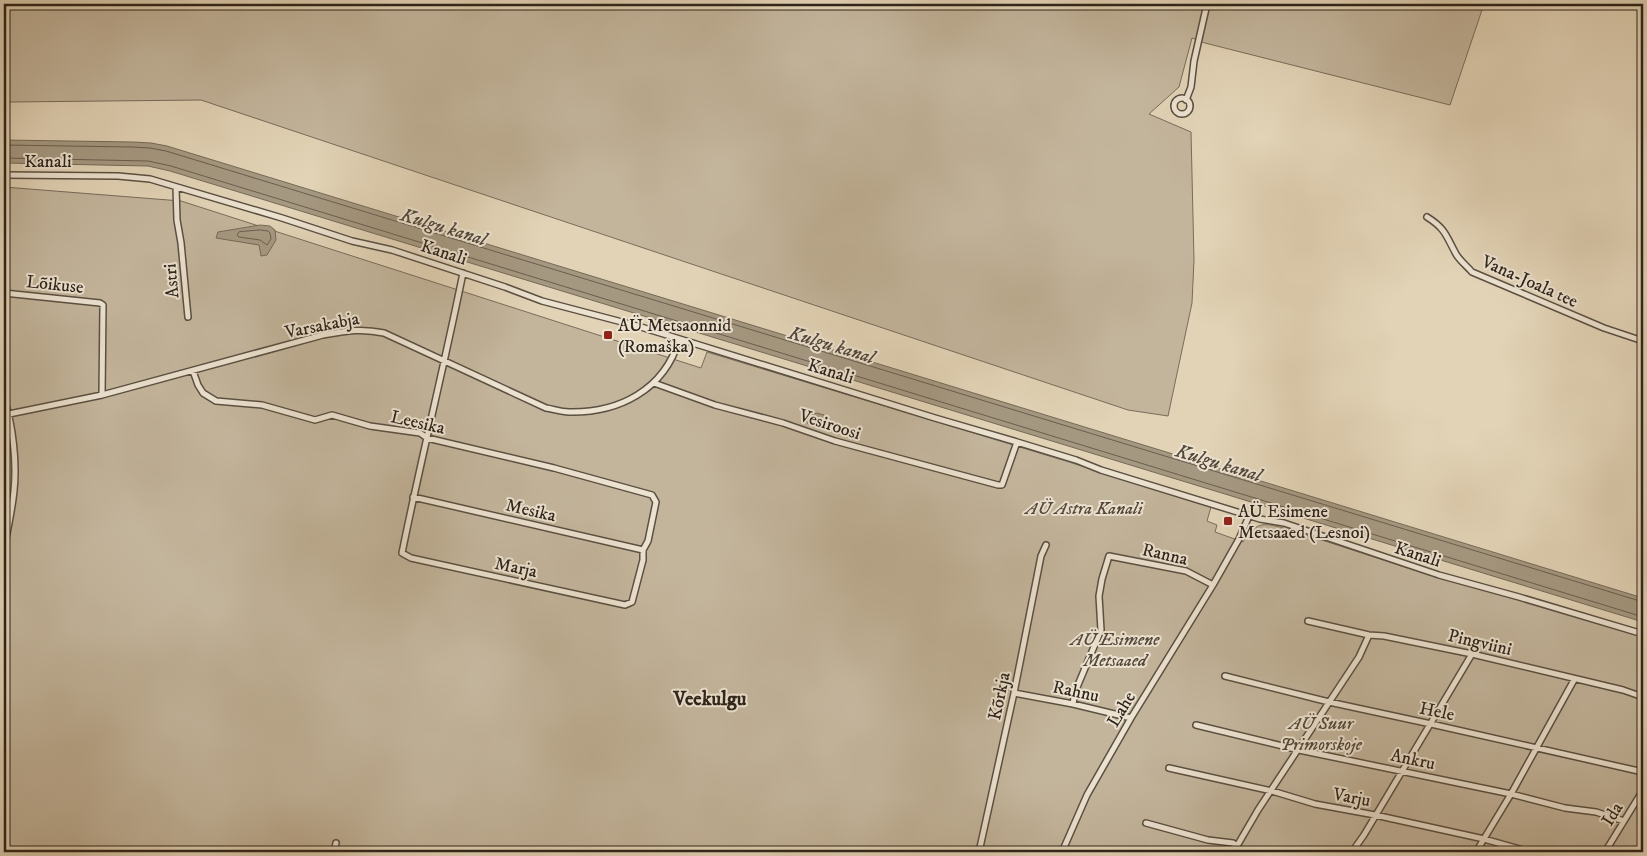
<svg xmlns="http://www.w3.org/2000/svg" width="1647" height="856" viewBox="0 0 1647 856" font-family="'IM FELL DW Pica',serif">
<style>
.green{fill:#c3b59c;stroke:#786c5c}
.water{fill:#a59881;stroke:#756a58}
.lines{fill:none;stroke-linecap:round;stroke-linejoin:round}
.shore{stroke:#6a5e4e;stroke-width:1}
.minor-casing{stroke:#5b5042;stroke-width:8}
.minor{stroke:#ece2d0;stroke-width:5}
.poi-dot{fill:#8f2418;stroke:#ece2d0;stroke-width:2}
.labels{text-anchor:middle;stroke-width:4;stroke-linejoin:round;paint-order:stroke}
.street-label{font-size:18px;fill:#2e241b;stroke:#ece2d0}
.poi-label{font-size:18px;fill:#2e241b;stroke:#ece2d0;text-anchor:start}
.park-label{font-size:18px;font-style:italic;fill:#53483b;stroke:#ece2d0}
.water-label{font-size:19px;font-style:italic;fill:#52473a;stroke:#ece2d0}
.quarter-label{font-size:20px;font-weight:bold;fill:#2e241b;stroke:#ece2d0}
</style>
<rect width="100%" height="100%" fill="#e2d3b6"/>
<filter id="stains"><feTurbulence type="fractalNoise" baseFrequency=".004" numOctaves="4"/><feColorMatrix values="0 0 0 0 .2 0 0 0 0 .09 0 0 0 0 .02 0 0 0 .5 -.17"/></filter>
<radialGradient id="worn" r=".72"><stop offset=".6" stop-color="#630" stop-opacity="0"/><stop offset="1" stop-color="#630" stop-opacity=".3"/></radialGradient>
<path class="green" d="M4,4h1480l-34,101 -245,-62 -13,-5 -13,49 -30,27 42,18 3,128 -2,43 -24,113 -40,-6 -927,-310 -191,2 -6,-6z
M4,187l177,14 520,167 6,-16 362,110 142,45 -4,14 10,4 -2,7 28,10c15,-22 20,-19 45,-13l132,43 147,41 76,24v215h-1639z"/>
<path class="water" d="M4,140l129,2 18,1 16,3 1476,452v24l-1473,-451 -22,-5 -144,-3z
M260,225l10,1 5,4 1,10 -9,15 -6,1 -2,-11 -43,-7 2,-6z
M817,413l7,2 1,4 -2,5 -11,1 -4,-1 -3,-6 2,-2z"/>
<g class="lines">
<path class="shore" d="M4,145l128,2 18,1 16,3 1477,451
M4,158l144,3 23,5 1472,451
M260,230l8,1 2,2 1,6 -4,6 -7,-5 -21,-3 -2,-2 2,-3z"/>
<g class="minor-casing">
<path id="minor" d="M1174 106a8 8 0 1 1 16 0a8 8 0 1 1-16 0Z
M1186,100l5,-13 3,-26 13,-57
M4,175l114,1 32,3 132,39 70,23 40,9 113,37 37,14 99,26 294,91 82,24 59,18 25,10 159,49 24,4 155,52 80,22 124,37
M176,187l1,33 4,23 7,74
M1427,217c19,12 19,19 29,37 4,7 11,12 16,18l132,56 39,13
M4,293l96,10 3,2 -1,90
M193,371l5,14 5,8 13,8 46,4 53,15 17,-5 38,11 50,7 7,5 127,30 98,27 4,7 -8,39 -5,9v10l-11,42 -7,3 -214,-47 -9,-5c19,-94 42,-186 61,-280
M654,383l61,22 68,18 52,18 163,44h4l15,-43
M4,399c9,26 13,64 10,92 -2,19 -6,38 -10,57
M9,414l93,-19 221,-60c23,-4 38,-7 61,-2l162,75c7,1 15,4 23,4 50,1 95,-22 110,-72
M413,497l230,53
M1308,621l61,14 15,1 88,18 151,36 20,7
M1225,676l104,26 102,22 212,48
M1014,693l59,11 58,14
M1073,704l2,-12 26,-62 -2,-34 3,-17 7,-23 77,15 27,14
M1196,725l103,25 212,44 54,14 31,4 28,9
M1169,768l103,23 43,13 60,11 109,24 46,13
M1146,823l62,17 25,3 4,3v6
M1237,846l21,-36 101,-153 10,-22
M334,852l2,-9
M979,852l35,-159 27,-137 5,-11
M1062,852l25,-57 44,-77 82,-133 26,-46 10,-23
M1210,852l3,-2 23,1
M1352,852l12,-17 108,-181
M1476,852l35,-58 63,-114
M1605,852l38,-62"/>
</g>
<use href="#minor" class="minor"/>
</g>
<g class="poi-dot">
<rect x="603" y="330" width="10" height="10" rx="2.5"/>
<rect x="1223" y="516" width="10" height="10" rx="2.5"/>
</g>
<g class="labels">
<g class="street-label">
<text x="48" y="167">Kanali</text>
<text transform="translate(444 252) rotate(18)" y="6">Kanali</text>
<text transform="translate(171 281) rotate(-95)" y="6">Astri</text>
<text transform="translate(1530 281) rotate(24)" y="6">Vana-Joala tee</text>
<text transform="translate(55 284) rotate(6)" y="6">Lõikuse</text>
<text transform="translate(322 325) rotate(-11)" y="6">Varsakabja</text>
<text transform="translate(831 371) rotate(17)" y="6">Kanali</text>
<text transform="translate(418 422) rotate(13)" y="6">Leesika</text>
<text transform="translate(830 424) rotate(18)" y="6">Vesiroosi</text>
<text transform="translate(531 510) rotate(13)" y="6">Mesika</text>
<text transform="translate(1165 554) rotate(13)" y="6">Ranna</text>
<text transform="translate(1418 554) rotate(18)" y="6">Kanali</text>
<text transform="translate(516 567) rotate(12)" y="6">Marja</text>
<text transform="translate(1480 642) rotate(13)" y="6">Pingviini</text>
<text transform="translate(1076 691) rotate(12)" y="6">Rahnu</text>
<text transform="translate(999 696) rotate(-78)" y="6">Kõrkja</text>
<text transform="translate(1121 709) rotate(-59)" y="6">Lahe</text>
<text transform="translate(1437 711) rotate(12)" y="6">Hele</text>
<text transform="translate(1413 759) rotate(12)" y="6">Ankru</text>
<text transform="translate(1352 797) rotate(11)" y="6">Varju</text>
<text transform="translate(1612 814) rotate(-58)" y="6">Ida</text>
</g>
<g class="poi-label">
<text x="618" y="331">AÜ Metsaonnid<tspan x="618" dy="21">(Romaška)</tspan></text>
<text x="1238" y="517">AÜ Esimene<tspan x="1238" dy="21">Metsaaed (Lesnoi)</tspan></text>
</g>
<g class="park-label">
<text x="1084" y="514">AÜ Astra Kanali</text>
<text x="1115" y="645">AÜ Esimene<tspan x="1115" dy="21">Metsaaed</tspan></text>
<text x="1321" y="729">AÜ Suur<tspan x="1321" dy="21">Primorskoje</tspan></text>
</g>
<g class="water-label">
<text transform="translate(444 226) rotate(17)" y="7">Kulgu kanal</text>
<text transform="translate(832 344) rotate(17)" y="7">Kulgu kanal</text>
<text transform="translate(1219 462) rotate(17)" y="7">Kulgu kanal</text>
</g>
<g class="quarter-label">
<text x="710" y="705">Veekulgu</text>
</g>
</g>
<rect width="1647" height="856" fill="none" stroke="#e2d3b6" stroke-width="20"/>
<rect x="5" y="5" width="1637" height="846" fill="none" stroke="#2e241b" stroke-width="2.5"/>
<rect x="10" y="10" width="1627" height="836" fill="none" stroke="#2e241b"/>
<rect width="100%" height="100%" filter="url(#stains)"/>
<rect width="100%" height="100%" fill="url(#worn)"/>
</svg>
